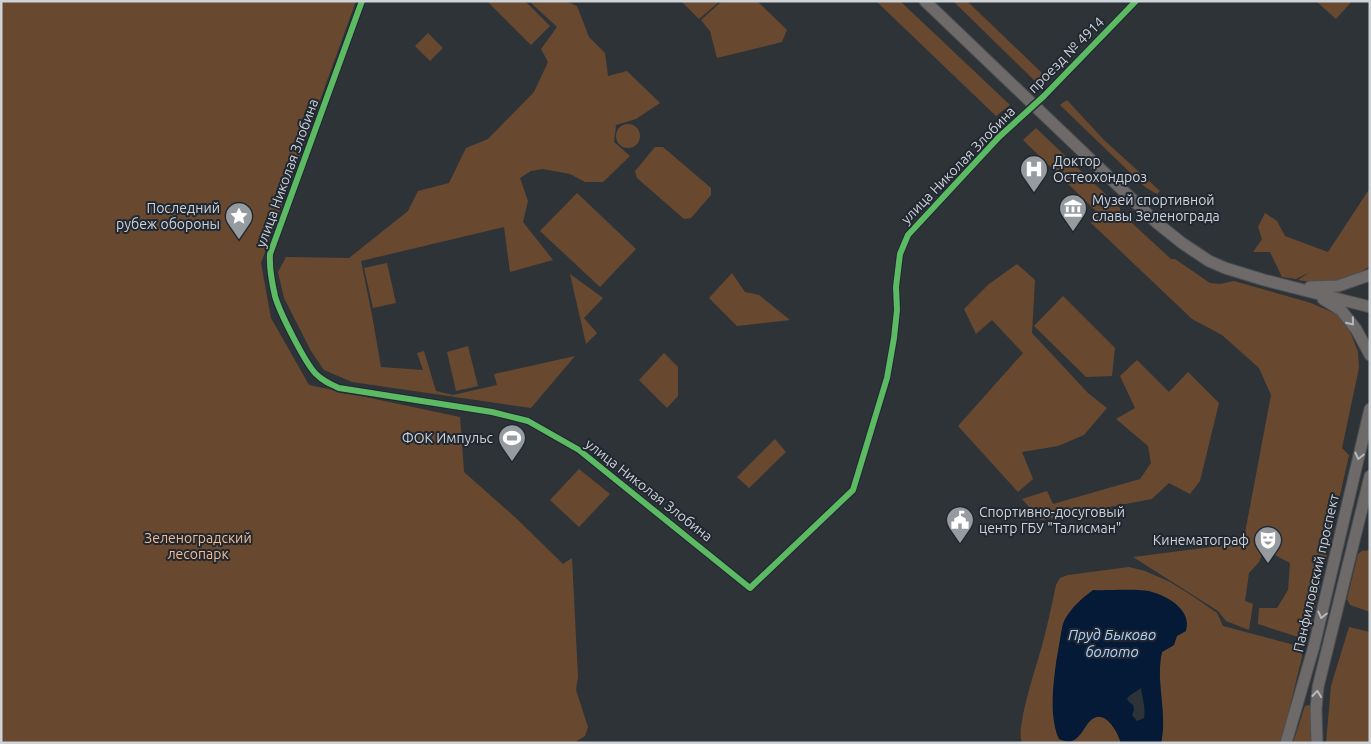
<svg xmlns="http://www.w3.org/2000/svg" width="1371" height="744" viewBox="0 0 1371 744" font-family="Ubuntu,sans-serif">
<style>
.green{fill:#684930}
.water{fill:#041a36;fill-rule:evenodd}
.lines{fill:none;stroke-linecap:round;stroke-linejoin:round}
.street-casing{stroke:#4b4f53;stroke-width:9}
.primary-casing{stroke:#4b4f53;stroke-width:13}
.street{stroke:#626569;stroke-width:8}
.primary{stroke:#6d6a69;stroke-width:11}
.cycleway-casing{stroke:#212831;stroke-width:9}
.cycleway{stroke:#5cba63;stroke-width:6}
.oneway{stroke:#b6b9bc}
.labels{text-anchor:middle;stroke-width:4;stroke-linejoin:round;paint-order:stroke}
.street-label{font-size:14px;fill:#ced3d8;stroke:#212831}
.poi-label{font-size:14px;fill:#ced3d8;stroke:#212831;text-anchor:start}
.park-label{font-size:14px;fill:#f6ba8c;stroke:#212831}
.water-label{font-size:15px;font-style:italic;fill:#afd2fc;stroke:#212831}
</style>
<rect width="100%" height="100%" fill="#2e3338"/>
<path class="green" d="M1,1h355l-95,262 10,55 38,67 151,32 4,55 53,47 46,45 9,-6 6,119 -2,13 12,37 -3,9 -11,7h-573z
M487,1h38l25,25 -19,19z
M529,1h37l11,5 12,31 16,16 3,23 19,-5 33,32 -24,16 -20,6 -2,17 16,14 -27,26h-18l-15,-8 -27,-5 -12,2 -11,7 8,23 -5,21 30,38 -43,12 -6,-45 -143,34 11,54 9,52 42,3 -6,-17 7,-2 12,40 17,4 44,-10 -3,-11 81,-18 -44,52 -179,-26 -28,-12 -13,-19 -27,-53 -6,-26 8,-15 63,1 59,-47 10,-20 31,-8 17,-35 22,-9 46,-47 14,-30 -7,-13 16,-22z
M681,1h39l-21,18z
M722,1h35l30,29 -5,12 -65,16 -7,-27 -9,-11z
M876,1h24l110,104 -14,11z
M953,1h14l77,74 -7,8z
M1316,1h36l-16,18z
M428,33l15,15 -13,13 -15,-15z
M1067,100l36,39 57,52 -3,3 -12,-7 -85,-82z
M616 136a12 12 0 1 1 24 0a12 12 0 1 1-24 0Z
M1036,128l84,80v4l51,47h4l35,24 10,1 14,-3 77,22 25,11 14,17 8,21 1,16 -17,80 7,7 -39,175 -5,6 -7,1 -40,-13 1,-16h18l11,-18 2,-27 -17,-9 -11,1 -3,7 -10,11 -4,28 8,3 -4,26 -23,-9 -8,-10 -85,-54 102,-13 10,-11 26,-138 -12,-27 -37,-33 -30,-16 -101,-96 8,-9 -76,-74z
M655,147h8l48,41v7l-20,23 -7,1 -47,-41 -2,-7z
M1370,188v78l-18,12 -23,7 -31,-5 12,-8 -14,7 -14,-2 -12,-25h-17l9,-13 -4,-12 7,-14 12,8 8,15 43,16z
M577,193l59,56 -36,38 -60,-56z
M387,263l9,40 -23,5 -9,-40z
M1017,264l18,16 -3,53 56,60 19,15 -23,27 -26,11 -36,6 11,27 -15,13 -60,-66 65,-73 -31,-33 -16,14 -12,-25 25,-25z
M732,273l13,19 14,3 31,25 -53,6 -28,-28z
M570,274l33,24 -19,20 13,15 -11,11z
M1063,296l52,52 -3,28 -26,1 -52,-51z
M468,346l10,40 -22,5 -9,-39z
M664,353l14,14v29l-11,12 -28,-28z
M1137,360l32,32 19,-20 31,31 -19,78 -10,13 -21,-11 -17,16 -111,21 -19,-21 25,-8 6,13 87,-25 11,-16 -3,-17 -32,-27 19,-11 -15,-32z
M775,439l11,13 -37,36 -12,-11z
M579,469l31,25 -31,33 -29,-27z
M1370,550v62l-20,-7 -3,-6 11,-45 4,-3z
M1129,567l16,4 25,11 24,15 23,16 6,13 75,20 4,5v6l-21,86h-120c7,-30 -6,-61 1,-91l12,-7 -111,-22 -7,40 -3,44 21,33c6,-6 11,-16 18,-21 15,-10 26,12 29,24h-99c-7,-16 16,-81 21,-101 5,-19 9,-38 13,-57l4,-7 8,-3z
M1349,627l21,5v111h-44l5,-57z
M1309,705l1,2 1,36h-18l12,-37z"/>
<path class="water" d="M1093,590c14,1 46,-2 59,2 18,5 40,19 34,39l-9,5 -3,9 -12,7c-7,30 6,61 -1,91h-40c-4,-13 -18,-37 -32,-21 -4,5 -9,15 -15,18 -5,3 -10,1 -15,-1 -12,-26 -4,-71 1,-99 1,-6 2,-13 4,-19 7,-13 17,-22 29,-31zM1141,688c1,9 5,21 3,30l-7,3 -5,-6 2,-5 -1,-5 -4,-3 -2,-3 2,-3z"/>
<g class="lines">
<g class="street-casing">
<path id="street" d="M362,1l-92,253c-1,14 2,29 5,42 4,15 30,67 41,78 7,7 14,10 23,14l153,24 36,9 51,29 171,138 103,-98 34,-112 7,-40 3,-28 -1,-23 4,-33 8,-19 91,-98 45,-41 92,-95"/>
</g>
<g class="primary-casing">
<path id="primary" d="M925,1l232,222 25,20 27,18 16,7 39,12 106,27
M1310,287l28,-1 32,-11
M1323,299l18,11 15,19 14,26
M1286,743l28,-97 56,-237
M1317,743l-1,-34 2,-22 52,-211"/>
</g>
<use href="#street" class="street"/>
<use href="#primary" class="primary"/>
<g class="cycleway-casing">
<path id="cycleway" d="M362,1l-92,253c-1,14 2,29 5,42 4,15 30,67 41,78 7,7 14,10 23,14l153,24 36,9 51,29 171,138 103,-98 34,-112 7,-40 3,-28 -1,-23 4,-33 8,-19 91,-98 45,-41 92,-95"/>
</g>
<use href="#cycleway" class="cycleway"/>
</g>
<defs><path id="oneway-chevron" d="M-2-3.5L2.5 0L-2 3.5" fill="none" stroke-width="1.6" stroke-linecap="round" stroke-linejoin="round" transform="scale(1.25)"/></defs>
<g class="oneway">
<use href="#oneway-chevron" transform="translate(1351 322) rotate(51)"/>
<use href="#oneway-chevron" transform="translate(1359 456) rotate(103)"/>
<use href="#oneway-chevron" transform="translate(1322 615) rotate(103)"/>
<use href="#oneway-chevron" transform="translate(1317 694) rotate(-84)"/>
</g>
<defs>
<g id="hospital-pin" transform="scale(1.4375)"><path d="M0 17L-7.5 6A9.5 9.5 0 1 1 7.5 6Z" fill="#969ba0" stroke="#212831"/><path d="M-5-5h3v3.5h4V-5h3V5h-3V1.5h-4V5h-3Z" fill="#fff"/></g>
<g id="museum-pin" transform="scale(1.4375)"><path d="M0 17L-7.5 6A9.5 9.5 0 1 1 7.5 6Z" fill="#969ba0" stroke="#212831"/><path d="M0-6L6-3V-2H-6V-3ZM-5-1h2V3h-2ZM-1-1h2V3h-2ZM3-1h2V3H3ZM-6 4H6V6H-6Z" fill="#fff"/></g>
<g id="sight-pin" transform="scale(1.4375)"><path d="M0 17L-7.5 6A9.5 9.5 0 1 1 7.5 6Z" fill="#969ba0" stroke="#212831"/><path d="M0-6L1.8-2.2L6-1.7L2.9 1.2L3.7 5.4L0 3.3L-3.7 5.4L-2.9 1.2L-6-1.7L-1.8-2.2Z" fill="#fff"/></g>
<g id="stadium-pin" transform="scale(1.4375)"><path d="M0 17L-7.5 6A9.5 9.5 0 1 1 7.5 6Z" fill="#969ba0" stroke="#212831"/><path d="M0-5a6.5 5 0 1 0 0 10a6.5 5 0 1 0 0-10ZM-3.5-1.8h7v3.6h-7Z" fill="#fff"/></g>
<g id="civic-pin" transform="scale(1.4375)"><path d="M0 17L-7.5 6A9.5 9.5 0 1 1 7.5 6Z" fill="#969ba0" stroke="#212831"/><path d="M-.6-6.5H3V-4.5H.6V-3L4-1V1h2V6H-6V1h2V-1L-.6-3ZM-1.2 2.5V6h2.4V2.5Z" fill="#fff"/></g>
<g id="theatre-pin" transform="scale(1.4375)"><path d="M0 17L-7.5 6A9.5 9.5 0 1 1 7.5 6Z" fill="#969ba0" stroke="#212831"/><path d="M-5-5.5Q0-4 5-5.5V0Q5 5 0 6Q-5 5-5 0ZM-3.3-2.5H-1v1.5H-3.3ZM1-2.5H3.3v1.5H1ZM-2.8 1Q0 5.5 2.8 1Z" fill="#fff"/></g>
</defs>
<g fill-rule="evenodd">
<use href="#hospital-pin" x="1034" y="169"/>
<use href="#museum-pin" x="1073" y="208"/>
<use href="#sight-pin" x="239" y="216"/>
<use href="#stadium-pin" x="512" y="438"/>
<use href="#civic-pin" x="960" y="520"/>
<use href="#theatre-pin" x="1268" y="540"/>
</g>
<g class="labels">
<g class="street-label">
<text transform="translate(1066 55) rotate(-45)" y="5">проезд № 4914</text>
<text transform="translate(958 165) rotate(-46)" y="5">улица Николая Злобина</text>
<text transform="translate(287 173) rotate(-70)" y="5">улица Николая Злобина</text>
<text transform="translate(649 490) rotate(38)" y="5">улица Николая Злобина</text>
<text transform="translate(1316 573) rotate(-77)" y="5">Панфиловский проспект</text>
</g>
<g class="poi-label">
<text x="1053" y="166">Доктор<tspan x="1053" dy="16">Остеохондроз</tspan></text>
<text x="1092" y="205">Музей спортивной<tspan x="1092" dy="16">славы Зеленограда</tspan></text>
<text x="220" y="213" text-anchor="end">Последний<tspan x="220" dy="16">рубеж обороны</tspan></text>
<text x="493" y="443" text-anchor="end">ФОК Импульс</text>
<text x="979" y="517">Спортивно-досуговый<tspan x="979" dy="16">центр ГБУ "Талисман"</tspan></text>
<text x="1249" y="545" text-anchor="end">Кинематограф</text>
</g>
<g class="park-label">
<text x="198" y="543">Зеленоградский<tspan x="198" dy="16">лесопарк</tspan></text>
</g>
<g class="water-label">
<text x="1112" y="640">Пруд Быково<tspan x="1112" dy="17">болото</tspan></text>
</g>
</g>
<rect width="1371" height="744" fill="none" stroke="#ced3d8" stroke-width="5"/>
</svg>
